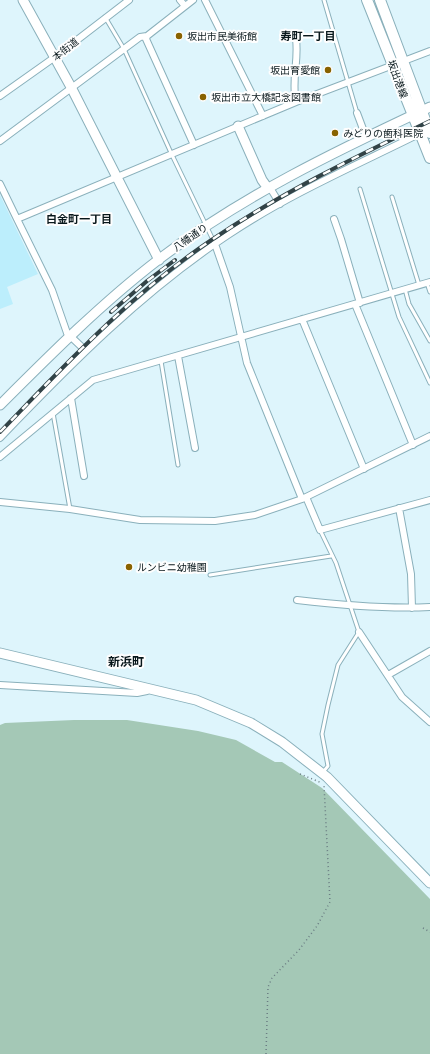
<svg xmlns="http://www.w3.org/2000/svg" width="430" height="1054" viewBox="0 0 430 1054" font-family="'IBM Plex Serif','Noto Sans JP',serif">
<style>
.built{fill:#bceefc}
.green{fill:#a4c8b6}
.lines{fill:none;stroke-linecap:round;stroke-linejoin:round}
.lane-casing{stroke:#8ab0bb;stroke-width:5}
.street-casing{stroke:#8ab0bb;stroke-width:8}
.secondary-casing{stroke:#8ab0bb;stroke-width:11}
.primary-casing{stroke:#8ab0bb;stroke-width:12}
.path{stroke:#6b7d83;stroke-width:1.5;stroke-dasharray:1 3;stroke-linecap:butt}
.lane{stroke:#fff;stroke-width:3}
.street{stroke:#fff;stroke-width:6}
.secondary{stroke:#fff;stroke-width:9}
.primary{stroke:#fff;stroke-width:10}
.rail-casing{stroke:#324347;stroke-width:4}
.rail{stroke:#fefefe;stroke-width:2.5;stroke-dasharray:8;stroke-linecap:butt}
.poi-dot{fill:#886200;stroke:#fefefe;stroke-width:1.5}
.labels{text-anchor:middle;stroke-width:4;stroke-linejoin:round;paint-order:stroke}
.poi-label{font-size:10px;fill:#08171b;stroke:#fefefe;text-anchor:start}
.street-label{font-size:10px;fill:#08171b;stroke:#fefefe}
.neighbourhood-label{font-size:11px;font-weight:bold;fill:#08171b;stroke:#fefefe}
.quarter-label{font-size:12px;font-weight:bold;fill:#08171b;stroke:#fefefe}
</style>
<rect width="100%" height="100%" fill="#def5fc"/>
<path class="built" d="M0,195l38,79 -31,13 6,17 -13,5z"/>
<path class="green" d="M74,720h53l71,11 38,9 39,22h7l40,26 108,111v155h-430v-329l5,-2z"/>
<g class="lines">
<g class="lane-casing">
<path id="lane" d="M324,0l33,113
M105,17l19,32 48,106 43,89
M360,189l39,128 31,66
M392,197l27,88
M427,283l3,9
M405,289l4,15 21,37
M161,361l17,104
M53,413l17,96
M320,530l16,33 23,69 -21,33 -10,40 -6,29 6,32 -5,6
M210,575l121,-19"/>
</g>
<g class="street-casing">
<path id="street" d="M180,0l5,6
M205,0l58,116
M147,36l-1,3 48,106
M0,96l55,-39 74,-57
M296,102c-5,-21 3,-41 0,-63
M357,113l9,24
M0,141l140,-104 7,-1 46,-36
M0,184l17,35 279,-117 134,-51
M267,187l5,4 8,13
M17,219l35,71 15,43 19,18
M334,219l7,20 19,64
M215,244l15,43 17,76 55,136
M355,304l58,141
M302,319l62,150
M178,356l17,92
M71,398l13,78
M0,438c71,-74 142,-146 228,-203 61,-41 129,-70 195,-103
M0,457l93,-77 337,-98
M306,497l14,33 110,-30
M0,502l70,7 70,11 75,1 40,-6 47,-16 128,-63
M399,508l12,66 1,34
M297,600c42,5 90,9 133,7
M359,632l43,65 28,25
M388,675l42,-24
M0,685l137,8 10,-2 2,-3"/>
</g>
<g class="secondary-casing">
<path id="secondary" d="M23,0l48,87 88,173
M238,126l24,54 5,7
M0,405c50,-50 102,-102 158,-145 84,-64 178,-109 272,-153
M0,653l196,47 55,23 31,19 45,35 103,106"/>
</g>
<g class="primary-casing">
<path id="primary" d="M367,0l63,158
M380,0l50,133"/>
</g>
<path class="path" d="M300,774l22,9
M423,928l7,4
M266,1054l2,-67 4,-9 27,-28 18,-24 13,-24 -6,-117"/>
<use href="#lane" class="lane"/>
<use href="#street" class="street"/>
<use href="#secondary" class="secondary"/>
<use href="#primary" class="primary"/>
<g class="rail-casing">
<path id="rail" d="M111,312l36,-31 28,-21
M0,432c66,-68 131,-138 210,-191 69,-47 145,-84 220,-120"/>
</g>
<use href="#rail" class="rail"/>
</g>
<g class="poi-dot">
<circle cx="179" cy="36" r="4"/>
<circle cx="328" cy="70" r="4"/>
<circle cx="203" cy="97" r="4"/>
<circle cx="335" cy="133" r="4"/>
<circle cx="129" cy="567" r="4"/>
</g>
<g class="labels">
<g class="poi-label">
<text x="187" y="40">坂出市民美術館</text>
<text x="320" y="74" text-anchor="end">坂出育愛館</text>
<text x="211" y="101">坂出市立大橋記念図書館</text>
<text x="343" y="137">みどりの歯科医院</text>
<text x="137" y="571">ルンビニ幼稚園</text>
</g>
<g class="street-label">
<text transform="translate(65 49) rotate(-38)" y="4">本街道</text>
<text transform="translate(398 79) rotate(70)" y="4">坂出港線</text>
<text transform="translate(190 237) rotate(-35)" y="4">八幡通り</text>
</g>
<g class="neighbourhood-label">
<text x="308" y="40">寿町一丁目</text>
<text x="79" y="223">白金町一丁目</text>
</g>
<g class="quarter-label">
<text x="126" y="666">新浜町</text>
</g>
</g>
</svg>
